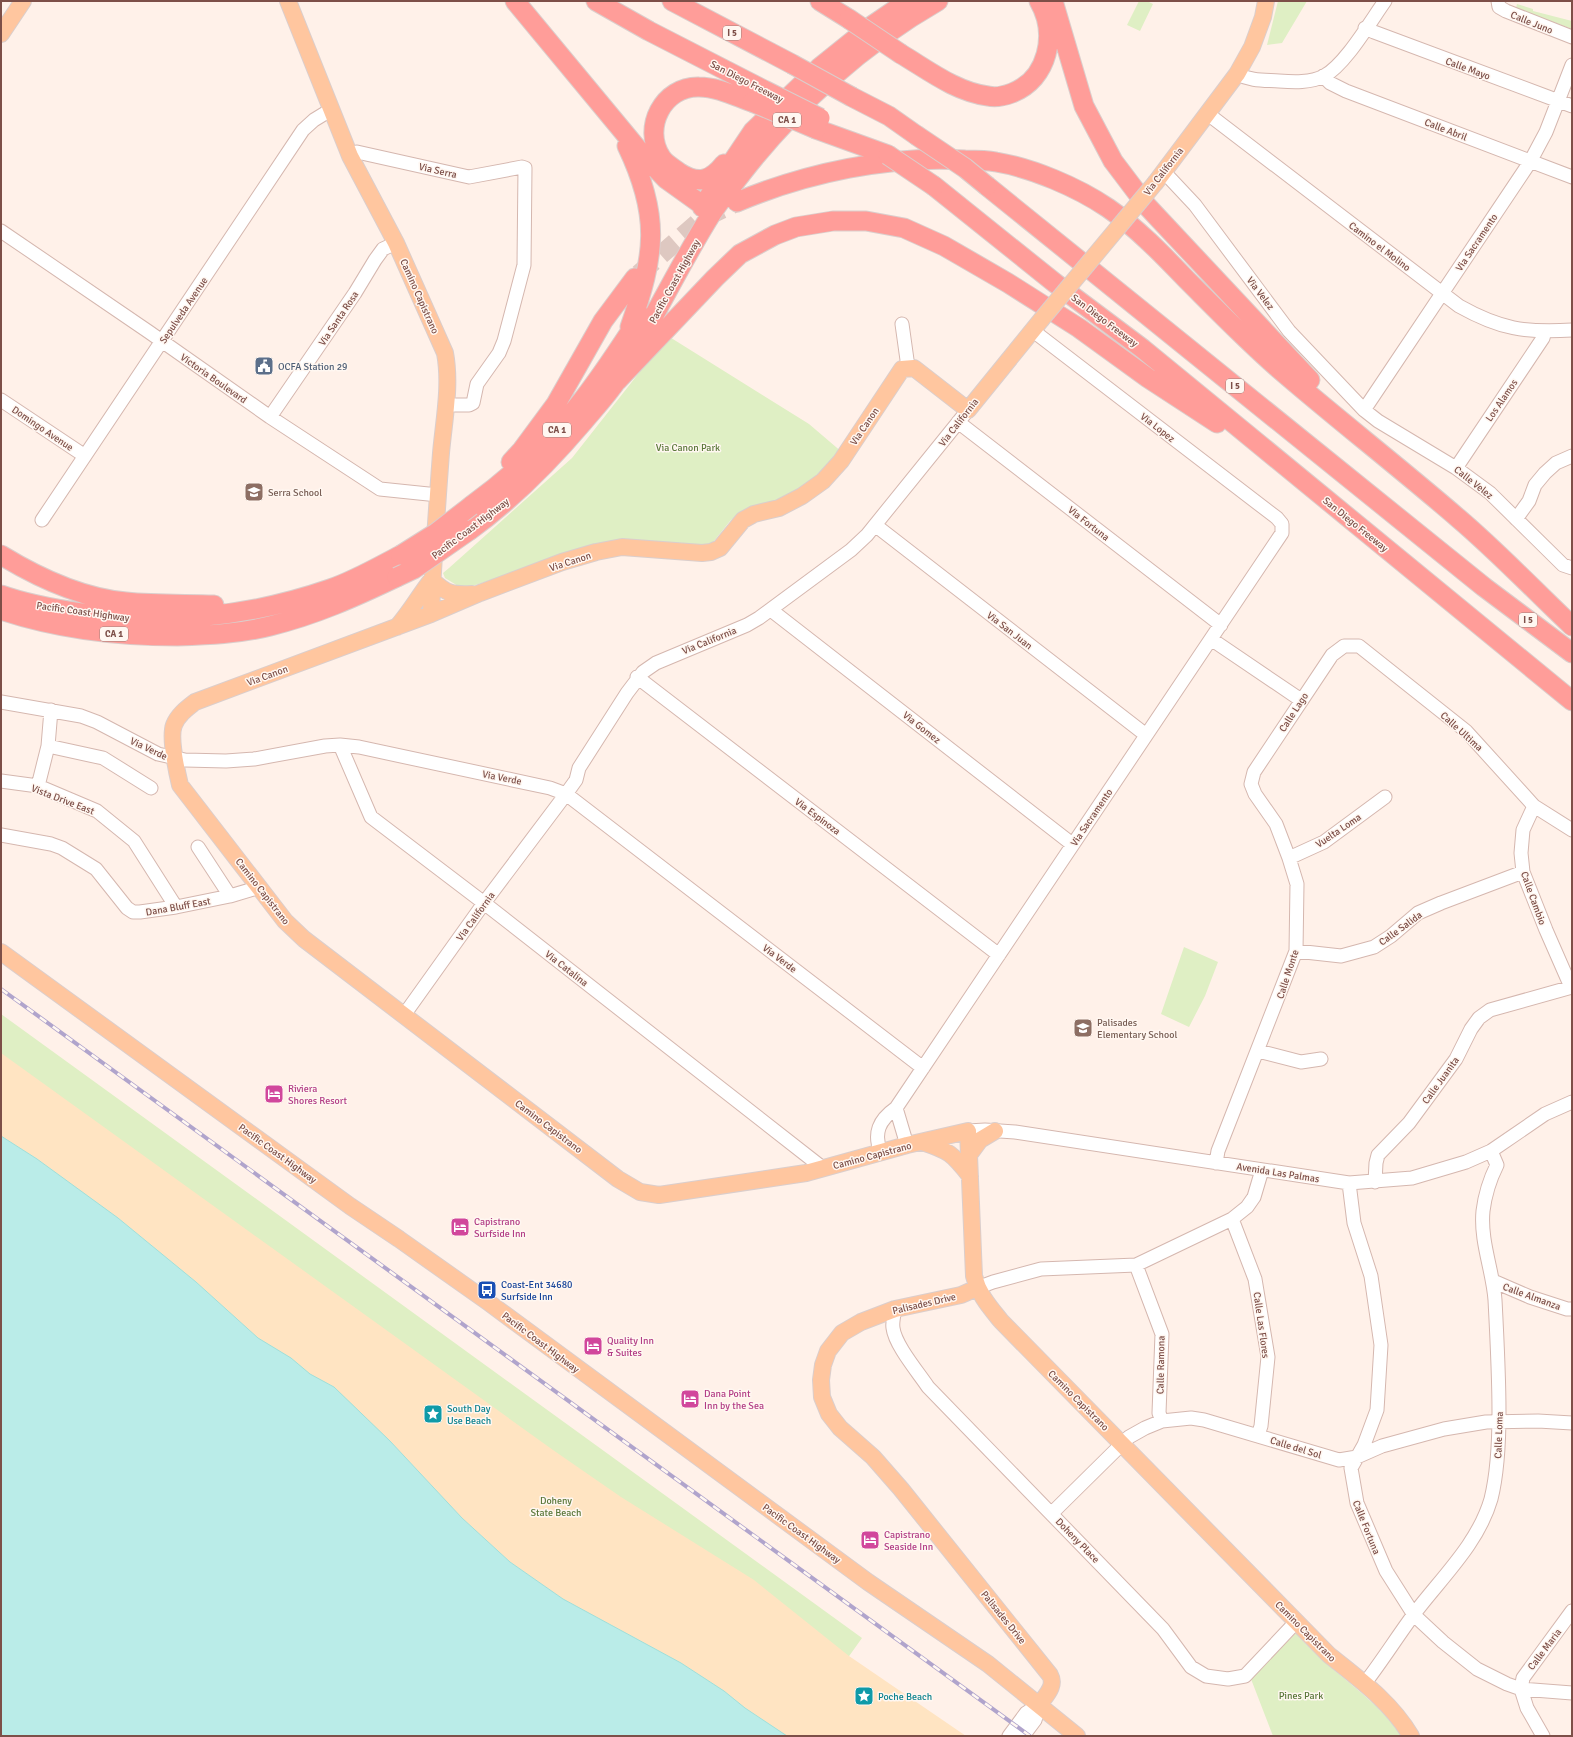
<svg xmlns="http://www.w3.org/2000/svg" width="1573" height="1737" viewBox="0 0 1573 1737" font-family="Signika,sans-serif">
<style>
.green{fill:#dfefc4}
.sand{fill:#ffe4c2}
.water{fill:#baece8;stroke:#9fdfda}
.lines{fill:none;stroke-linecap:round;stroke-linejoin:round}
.highway-tunnel{stroke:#dec8c1;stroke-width:19;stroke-dasharray:19 10;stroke-linecap:butt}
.minor-casing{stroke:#d5b7af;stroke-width:15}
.major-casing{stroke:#dbcecc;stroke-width:18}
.highway-casing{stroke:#dbcecc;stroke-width:21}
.minor{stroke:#fff;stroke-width:13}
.major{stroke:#ffc69f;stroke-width:16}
.highway{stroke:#ff9d99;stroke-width:19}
.rail-casing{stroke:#b0a4cc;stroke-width:4}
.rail{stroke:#fff7f1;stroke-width:2.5;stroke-dasharray:8;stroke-linecap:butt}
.major-bridge-casing{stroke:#dbcecc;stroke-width:18;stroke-linecap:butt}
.highway-bridge-casing{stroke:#dbcecc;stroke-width:21;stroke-linecap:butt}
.major-bridge{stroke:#ffc69f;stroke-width:16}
.highway-bridge{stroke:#ff9d99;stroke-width:19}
.labels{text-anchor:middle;stroke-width:3;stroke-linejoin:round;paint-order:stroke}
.shield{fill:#fff7f1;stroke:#a4817b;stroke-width:1}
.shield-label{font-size:9px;font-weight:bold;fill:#7d4f48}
.street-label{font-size:10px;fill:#7d4f48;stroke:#fff7f1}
.service-label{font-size:10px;fill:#4e5e75;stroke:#fff7f1;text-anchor:start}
.park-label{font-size:10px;fill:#5a7739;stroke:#fff7f1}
.education-label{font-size:10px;fill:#785e54;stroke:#fff7f1;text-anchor:start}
.hotel-label{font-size:10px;fill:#b23c85;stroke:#fff7f1;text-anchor:start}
.transit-label{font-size:10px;fill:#164399;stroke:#fff7f1;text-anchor:start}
.culture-label{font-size:10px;fill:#0d838f;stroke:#fff7f1;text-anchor:start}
</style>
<rect width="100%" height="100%" fill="#fff1e9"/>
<path class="green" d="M1139,1h8l6,3 -13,27 -13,-6z
M1278,1h29l-25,42 -15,2z
M1517,4l16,5v2l39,10v8l-56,-21z
M668,336l141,88 34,29 -22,28 -17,5 -31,17 -31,8 -12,10 -16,20 -9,6 -74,-3 -116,28 -52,17 -18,-11 -2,-5 6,-5 123,-110z
M1184,947l34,15 -13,34 -16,31 -28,-13z
M1,1014l861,624 -70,98h-5l-42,-28 -21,-17 -43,-28 -118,-64 -173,-158 -80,-67 -52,-36 -62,-56 -78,-64 -81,-59 -36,-23z
M1296,1633c6,7 12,14 19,20 29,28 64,49 86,83h-128l-22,-57z"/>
<path class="sand" d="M1,1053l552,397 68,47 133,83 95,76 117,80h-179l-42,-28 -21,-17 -43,-28 -118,-64 -53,-37 -48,-44 -72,-77 -56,-54 -24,-13 -19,-16 -33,-20 -62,-56 -78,-64 -81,-59 -36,-23z"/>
<path class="water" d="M1,1136l36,23 81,59 78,64 62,56 33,20 19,16 24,13 56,54 72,77 48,44 53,37 118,64 43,28 21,17 42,28h-786z"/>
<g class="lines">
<path class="highway-tunnel" d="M639,274l63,-55 35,-17"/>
<g class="minor-casing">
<path id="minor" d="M1498,1l1,6 7,4 66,26
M1365,28l9,4 198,74
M1237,74c14,7 27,6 42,7 14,1 32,2 45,-5 21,-11 46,-54 61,-75
M1323,76l7,7 16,8 226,86
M1208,114l251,192c41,23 66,27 113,24
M350,156l7,-4 112,25 53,-10 3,1 -1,97 -20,76 -5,12 -22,31 -4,19 -4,2h-23
M1164,172l31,33 94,126 75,79 14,11 78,47 34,25 73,72 9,3
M1,231l148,101 121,85 110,72 58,6
M902,324l6,43
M1,400l84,56
M1364,410l166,-248 16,-30 26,-67
M270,417l85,-124 20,-33 8,-11 13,-6
M958,422l263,203
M1456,468l87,-130 2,-7
M1516,519l13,-18 6,-16 10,-12 11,-10 16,-7
M42,520l261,-390 11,-10 18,-11
M875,525l271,210
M771,610l301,234
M1211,639l90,61
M637,677l362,278
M1,702l80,14 16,6 61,32 27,6 41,1 28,-2 71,-13 15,-1 19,2 191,41 16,6 357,274
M340,745l31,72 113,86 340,266
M48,746l55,12 48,30
M1,781l37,5 59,25 37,30 42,66
M38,786l10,-40 3,-36
M1534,806l-11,24 -2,23 2,19 23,58 25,57
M1,835l50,9 11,4 34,21 31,39 6,4h7l36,-5 54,-11 30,-9
M198,847l32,49
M1289,858l35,-16 61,-45
M1296,951l45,5 33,-9 17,-11 27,-23 23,-10 82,-31
M404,1015l80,-112 82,-109 10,-14 3,-12 48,-75 16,-21 13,-9 91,-38 12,-7 92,-68 16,-15 101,-125
M1258,1051l43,11 20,-3
M896,1108l11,37
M968,1131l17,-1 30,2 334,51 63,-5 54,-16 25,-11 54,-37 27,-12
M881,1153c-8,-20 -2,-33 15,-45l386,-575v-9l-5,-6 -245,-188
M1216,1163l2,-12 78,-200 1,-67 -8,-26 -13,-34 -21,-30 -4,-10 3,-12 78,-117 12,-9h15l107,85 68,75 38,24
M1375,1182l1,-19 2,-8 31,-32 47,-64 15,-30 8,-11 11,-8 82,-23
M1349,1183l5,40 17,53 10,69 -4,65 -13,35 -13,23 6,35 29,68 28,44 29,27 34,27 30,15 14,5 6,19 16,28
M1232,1219l23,60 13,78 -7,69 -3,9
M1136,1265l26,69 -3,79 3,8
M1493,1281l37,16 37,12h5
M977,1288l16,-6 48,-13 95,-4 96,-46 15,-12 7,-10 8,-27
M895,1309c-1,6 -3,13 -2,19 2,17 25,44 35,59l235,242 28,38 15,9 22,3 17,-3 51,-54
M1052,1513l77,-76 16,-9 17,-7 29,-3 13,2 135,40 18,-3 25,-11 62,-17 42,-7 52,-1 34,2
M1572,1611l-49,67 -2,11 51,4
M1365,1683c17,-22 32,-46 49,-69 27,-36 64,-70 77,-115 7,-28 8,-58 8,-87 0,-37 -2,-74 -4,-112 -2,-29 -15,-59 -12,-89 2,-16 7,-32 14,-46l-6,-14
M1009,1736l17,-23 14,-9
M1023,1736l12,-16 5,-16"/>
</g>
<g class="major-casing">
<path id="major" d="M288,1l62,155 46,87 49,110c6,32 -1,67 -4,100 -4,54 -8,107 -10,161
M1,34l22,-33
M1156,182l81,-108 15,-27 11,-30 3,-16
M1041,320l-73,90 -54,-42 -12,1 -61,92 -18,20 -21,15 -23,12 -25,6 -11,6 -23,28 -9,4 -9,1 -80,-6 -26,5 -34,10 -82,31 -49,21 -236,88c-9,7 -17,13 -21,23 -5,13 3,47 6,60l105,136 19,18 314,240 22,13 19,3 147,-22 101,-28 61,-14 6,145c5,19 15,30 27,45l328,334c30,24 62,47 82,81
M432,580c15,14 20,15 40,14
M397,627c14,-16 23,-33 36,-49
M1,952l349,254 49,33 89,63 380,280 120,82 89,72
M922,1142c27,9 30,11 48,34
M969,1155l11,-15 15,-9
M977,1288l-16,7 -66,14 -34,13 -19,11 -14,18 -5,14 -2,15 1,17 7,17 11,14 33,29 28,32 149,186c6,11 -4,20 -10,29"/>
</g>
<g class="highway-casing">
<path id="highway" d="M515,1l126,152 25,26 46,33
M596,1l53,30 115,59
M672,1l120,63
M820,1l29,18
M1053,1l31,105 29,55 34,45 163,174
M901,54c27,16 55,38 87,42 8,2 16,0 24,-3 36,-14 46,-59 27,-92
M852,97l37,19 27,19
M816,129l72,26
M627,146c34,71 28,109 3,181
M724,164c-13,16 -25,21 -44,9 -6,-5 -15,-9 -19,-16 -19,-29 2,-71 38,-70 18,0 36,9 53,15
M934,186l121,97 88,66 429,352
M987,186l497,401 88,66
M737,202c69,-29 153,-47 228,-42 10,0 21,0 31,2 36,6 81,25 112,46 29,20 54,46 79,72 30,30 59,60 91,88 59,51 121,99 180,150 40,34 76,72 114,108
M702,207l51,-76 66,-63 51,-41 38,-26
M617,381l98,-103 25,-24 35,-19 21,-8 37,-6h33l38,7 40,18 64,37 71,45 69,50 69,45
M511,462l11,-12 34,-46 47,-83 32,-43
M471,506c38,-28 71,-57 101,-93 26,-30 47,-65 69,-97
M470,530c43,-31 80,-69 114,-109 11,-13 24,-27 34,-42 33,-54 60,-112 94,-166 9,-14 20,-27 30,-40 53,-68 121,-129 196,-172
M1,555c36,22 82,43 125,47 29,3 59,2 88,3
M1,595c25,9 53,14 80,18 84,12 168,4 249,-24 24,-8 48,-22 71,-34
M1,610c57,19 116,26 176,26 31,-1 62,-2 93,-10 45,-11 85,-29 127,-49"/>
</g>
<use href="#minor" class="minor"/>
<use href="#major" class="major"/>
<use href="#highway" class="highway"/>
<g class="rail-casing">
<path id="rail" d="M1,989l1029,747"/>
</g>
<use href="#rail" class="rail"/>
<g class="major-bridge-casing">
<path id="major-bridge" d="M1041,320l115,-138"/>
</g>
<g class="highway-bridge-casing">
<path id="highway-bridge" d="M849,19l52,35
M792,64l60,33
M764,90l56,28
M752,102l64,27
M916,135l49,33 22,18
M888,155l46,31
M401,555l35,-22 35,-27
M397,577l17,-8 56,-39"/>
</g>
<use href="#major-bridge" class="major-bridge"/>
<use href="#highway-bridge" class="highway-bridge"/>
</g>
<defs>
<g id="civic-square" transform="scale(1)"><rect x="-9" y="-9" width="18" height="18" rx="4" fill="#5c6f8a" stroke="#fff7f1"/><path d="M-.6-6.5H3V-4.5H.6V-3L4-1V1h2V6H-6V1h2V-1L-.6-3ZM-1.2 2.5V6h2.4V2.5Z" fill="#fff"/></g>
<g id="school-square" transform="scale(1)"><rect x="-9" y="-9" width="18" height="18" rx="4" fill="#8d6e63" stroke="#fff7f1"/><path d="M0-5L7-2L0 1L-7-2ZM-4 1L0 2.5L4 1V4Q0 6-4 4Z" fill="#fff"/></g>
<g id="hotel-square" transform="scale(1)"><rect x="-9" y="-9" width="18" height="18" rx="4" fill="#d1479c" stroke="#fff7f1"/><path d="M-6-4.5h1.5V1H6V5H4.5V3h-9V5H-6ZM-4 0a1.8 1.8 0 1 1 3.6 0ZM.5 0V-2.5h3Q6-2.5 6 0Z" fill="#fff"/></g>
<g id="bus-square" transform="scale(1)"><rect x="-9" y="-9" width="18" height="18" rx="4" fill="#1a4fb4" stroke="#fff7f1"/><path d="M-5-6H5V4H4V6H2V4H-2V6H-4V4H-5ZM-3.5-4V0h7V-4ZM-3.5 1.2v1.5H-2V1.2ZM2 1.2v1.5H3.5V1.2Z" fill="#fff"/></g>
<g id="sight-square" transform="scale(1)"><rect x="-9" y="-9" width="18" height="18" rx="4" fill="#0f9aa8" stroke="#fff7f1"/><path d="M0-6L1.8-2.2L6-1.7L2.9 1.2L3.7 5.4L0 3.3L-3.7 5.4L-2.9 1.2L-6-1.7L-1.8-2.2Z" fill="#fff"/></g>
</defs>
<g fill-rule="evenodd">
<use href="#civic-square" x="264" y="366"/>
<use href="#school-square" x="254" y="492"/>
<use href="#school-square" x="1083" y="1028"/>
<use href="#hotel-square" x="274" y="1094"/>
<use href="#hotel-square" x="460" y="1227"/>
<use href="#bus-square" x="487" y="1290"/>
<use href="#hotel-square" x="593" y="1346"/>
<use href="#hotel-square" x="690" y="1399"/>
<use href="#sight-square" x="433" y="1414"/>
<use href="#hotel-square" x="870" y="1540"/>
<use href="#sight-square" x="864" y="1696"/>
</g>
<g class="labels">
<g class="shield">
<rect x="723" y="26" width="18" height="14" rx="3"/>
<rect x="773" y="113" width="28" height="14" rx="3"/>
<rect x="1226" y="379" width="18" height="14" rx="3"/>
<rect x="543" y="423" width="28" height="14" rx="3"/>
<rect x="1519" y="613" width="18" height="14" rx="3"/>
<rect x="100" y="627" width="28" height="14" rx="3"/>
</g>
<g class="shield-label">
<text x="732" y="36">I 5</text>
<text x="787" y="123">CA 1</text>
<text x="1235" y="389">I 5</text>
<text x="557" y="433">CA 1</text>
<text x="1528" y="623">I 5</text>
<text x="114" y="637">CA 1</text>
</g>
<g class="street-label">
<text transform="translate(1532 22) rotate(22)" y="4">Calle Juno</text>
<text transform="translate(1468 68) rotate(20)" y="4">Calle Mayo</text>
<text transform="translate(747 81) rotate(27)" y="4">San Diego Freeway</text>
<text transform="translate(1446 129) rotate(21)" y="4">Calle Abril</text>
<text transform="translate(438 170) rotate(13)" y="4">Via Serra</text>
<text transform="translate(1163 171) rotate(-52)" y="4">Via California</text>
<text transform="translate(1476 242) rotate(-56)" y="4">Via Sacramento</text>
<text transform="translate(1380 246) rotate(37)" y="4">Camino el Molino</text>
<text transform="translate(674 281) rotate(-61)" y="4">Pacific Coast Highway</text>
<text transform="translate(1261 293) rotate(53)" y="4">Via Velez</text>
<text transform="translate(420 296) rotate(66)" y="4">Camino Capistrano</text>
<text transform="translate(183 310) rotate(-56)" y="4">Sepulveda Avenue</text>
<text transform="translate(338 318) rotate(-56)" y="4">Via Santa Rosa</text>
<text transform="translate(1105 320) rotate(37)" y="4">San Diego Freeway</text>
<text transform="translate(214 378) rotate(35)" y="4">Victoria Boulevard</text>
<text transform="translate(1501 400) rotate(-56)" y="4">Los Alamos</text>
<text transform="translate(958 422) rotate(-52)" y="4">Via California</text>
<text transform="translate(864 426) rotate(-56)" y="4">Via Canon</text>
<text transform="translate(1158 427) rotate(38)" y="4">Via Lopez</text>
<text transform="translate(43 428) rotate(34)" y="4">Domingo Avenue</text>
<text transform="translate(1474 482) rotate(38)" y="4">Calle Velez</text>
<text transform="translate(1089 523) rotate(38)" y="4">Via Fortuna</text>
<text transform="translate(1356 524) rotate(39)" y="4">San Diego Freeway</text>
<text transform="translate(470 528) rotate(-37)" y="4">Pacific Coast Highway</text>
<text transform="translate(570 561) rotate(-18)" y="4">Via Canon</text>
<text transform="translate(83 611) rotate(8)" y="4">Pacific Coast Highway</text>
<text transform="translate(1010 630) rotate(38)" y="4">Via San Juan</text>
<text transform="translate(709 640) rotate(-22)" y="4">Via California</text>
<text transform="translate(267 675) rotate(-20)" y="4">Via Canon</text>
<text transform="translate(1293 712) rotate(-57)" y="4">Calle Lago</text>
<text transform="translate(922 727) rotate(38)" y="4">Via Gomez</text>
<text transform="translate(1462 731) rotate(42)" y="4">Calle Ultima</text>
<text transform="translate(149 748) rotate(25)" y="4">Via Verde</text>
<text transform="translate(502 777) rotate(11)" y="4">Via Verde</text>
<text transform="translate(63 799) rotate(21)" y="4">Vista Drive East</text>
<text transform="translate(818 816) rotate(37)" y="4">Via Espinoza</text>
<text transform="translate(1091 817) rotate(-56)" y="4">Via Sacramento</text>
<text transform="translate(1338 830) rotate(-34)" y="4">Vuelta Loma</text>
<text transform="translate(263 891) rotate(52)" y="4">Camino Capistrano</text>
<text transform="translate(1534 898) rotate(70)" y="4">Calle Cambio</text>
<text transform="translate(178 906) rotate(-10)" y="4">Dana Bluff East</text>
<text transform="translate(475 916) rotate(-54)" y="4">Via California</text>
<text transform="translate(1400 928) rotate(-36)" y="4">Calle Salida</text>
<text transform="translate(780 958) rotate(37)" y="4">Via Verde</text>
<text transform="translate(567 968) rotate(38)" y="4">Via Catalina</text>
<text transform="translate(1287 974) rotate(-72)" y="4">Calle Monte</text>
<text transform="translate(1440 1080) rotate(-54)" y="4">Calle Juanita</text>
<text transform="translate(549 1126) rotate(37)" y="4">Camino Capistrano</text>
<text transform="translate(278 1153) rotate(36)" y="4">Pacific Coast Highway</text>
<text transform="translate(872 1155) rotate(-15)" y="4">Camino Capistrano</text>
<text transform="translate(1278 1172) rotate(9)" y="4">Avenida Las Palmas</text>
<text transform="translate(1532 1296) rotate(20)" y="4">Calle Almanza</text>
<text transform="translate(924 1303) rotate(-13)" y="4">Palisades Drive</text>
<text transform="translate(1262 1325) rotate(82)" y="4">Calle Las Flores</text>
<text transform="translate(541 1342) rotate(37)" y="4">Pacific Coast Highway</text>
<text transform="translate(1160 1365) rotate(-89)" y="4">Calle Ramona</text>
<text transform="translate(1079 1400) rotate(45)" y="4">Camino Capistrano</text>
<text transform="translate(1498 1435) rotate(-88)" y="4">Calle Loma</text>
<text transform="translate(1296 1447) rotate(17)" y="4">Calle del Sol</text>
<text transform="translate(1367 1527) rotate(68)" y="4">Calle Fortuna</text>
<text transform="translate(802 1533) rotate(36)" y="4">Pacific Coast Highway</text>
<text transform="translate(1078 1540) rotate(46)" y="4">Doheny Place</text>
<text transform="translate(1004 1617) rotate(51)" y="4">Palisades Drive</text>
<text transform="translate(1306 1631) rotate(45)" y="4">Camino Capistrano</text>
<text transform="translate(1544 1649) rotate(-53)" y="4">Calle Maria</text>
</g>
<g class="service-label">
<text x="278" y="370">OCFA Station 29</text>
</g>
<g class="park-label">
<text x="688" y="451">Via Canon Park</text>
<text x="556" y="1504">Doheny<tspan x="556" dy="12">State Beach</tspan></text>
<text x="1301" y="1699">Pines Park</text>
</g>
<g class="education-label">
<text x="268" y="496">Serra School</text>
<text x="1097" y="1026">Palisades<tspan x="1097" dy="12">Elementary School</tspan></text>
</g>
<g class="hotel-label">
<text x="288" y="1092">Riviera<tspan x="288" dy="12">Shores Resort</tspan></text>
<text x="474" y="1225">Capistrano<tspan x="474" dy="12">Surfside Inn</tspan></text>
<text x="607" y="1344">Quality Inn<tspan x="607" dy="12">&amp; Suites</tspan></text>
<text x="704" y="1397">Dana Point<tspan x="704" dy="12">Inn by the Sea</tspan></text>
<text x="884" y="1538">Capistrano<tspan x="884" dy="12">Seaside Inn</tspan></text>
</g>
<g class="transit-label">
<text x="501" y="1288">Coast-Ent 34680<tspan x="501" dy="12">Surfside Inn</tspan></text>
</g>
<g class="culture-label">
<text x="447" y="1412">South Day<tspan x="447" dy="12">Use Beach</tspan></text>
<text x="878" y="1700">Poche Beach</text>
</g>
</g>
<rect width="1573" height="1737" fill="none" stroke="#7d4f48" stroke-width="4"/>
</svg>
